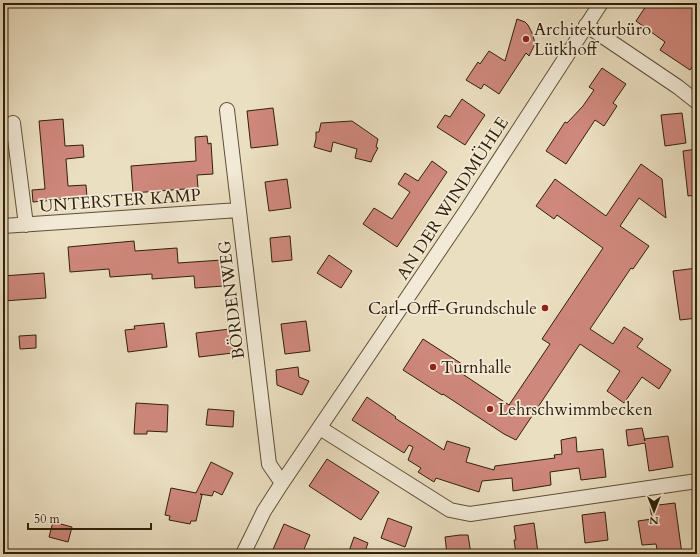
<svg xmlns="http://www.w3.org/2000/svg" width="700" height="557" viewBox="0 0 700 557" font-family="Cardo,serif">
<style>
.building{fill:#cf887c;stroke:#302009}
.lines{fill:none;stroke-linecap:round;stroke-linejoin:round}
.minor-casing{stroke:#5f5037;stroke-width:16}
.minor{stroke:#f2ead7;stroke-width:14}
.poi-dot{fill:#8f2418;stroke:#f2ead7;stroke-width:1.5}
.labels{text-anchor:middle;stroke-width:3.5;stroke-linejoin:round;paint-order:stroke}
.poi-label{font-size:17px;fill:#302009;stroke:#f2ead7;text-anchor:start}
.street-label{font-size:17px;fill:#302009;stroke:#f2ead7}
</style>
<rect width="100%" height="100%" fill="#ebdfc1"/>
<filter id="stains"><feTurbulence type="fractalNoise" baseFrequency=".005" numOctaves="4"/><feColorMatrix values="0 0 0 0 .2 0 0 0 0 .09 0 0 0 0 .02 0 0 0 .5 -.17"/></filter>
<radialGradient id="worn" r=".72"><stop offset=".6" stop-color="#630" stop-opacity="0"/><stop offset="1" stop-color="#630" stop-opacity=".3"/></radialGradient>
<path class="building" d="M648,3h49v57l-7,10 -30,-20 5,-8 -29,-21z
M517,19l8,3 3,3 5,10 2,9 -6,12 -3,-3 -27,41 -15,-10 -3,5 -15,-9 12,-18 2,2 9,-13 16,10z
M602,68l24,16 -13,19 4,3 -13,20 -9,-6 -29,44 -20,-13 19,-29 2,1 16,-17 11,-16 -5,-3z
M462,99l23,16 -20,30 -28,-18 8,-12 5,2z
M273,108l5,37 -27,3 -4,-37z
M682,113l4,30 -21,3 -4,-31z
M63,119l2,27 18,-1 1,12 -18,2 2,27 18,-1 1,12 -54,5 -1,-12 13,-1 -6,-68z
M352,121l26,18 -2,8 2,1 -4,7 -3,7 -16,-4 2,-9 -24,-7 -2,10 -17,-5 2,-8v-7h3l2,-9z
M207,136l1,8 3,-1 2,31 -16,1 1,13 -65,5 -2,-27 65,-5 -1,-24z
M697,149v46l-9,1 -5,-45z
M432,161l15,11 -50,75 -34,-23 11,-16 18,11 18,-27 -12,-8 7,-11 13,8z
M641,164l21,15 4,39 -27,-20 -19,28 29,20 -16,23 -2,-1 -41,61 23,15 11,-17 19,12 -6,8 34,23 -12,19 -17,-12 -18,26 -17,-12 13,-20 -40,-27 -64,96 -12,-6 -61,-40 -1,1 -39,-25 20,-31 39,25 -4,7 51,34 41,-61 -8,-5 61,-91 -46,-33 -3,4 -18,-13 19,-27 51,37z
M287,179l4,29 -22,3 -4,-29z
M290,236l2,24 -20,2 -2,-24z
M134,241l1,10 42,-3 1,15 44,-3 2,26 -29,2 -1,-12 -42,3v-5l-42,3 -1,-8 -39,3 -2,-25z
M329,255l23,16 -11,17 -24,-15z
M697,268v50l-17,2 -7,-49z
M44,273l2,25 -43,3v-25z
M306,321l4,30 -25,3 -4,-30z
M164,323l3,24 -39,5 -3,-22 10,-1 -1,-3z
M230,329l3,24 -34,4 -3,-24z
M36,335v13l-16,1 -1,-13z
M298,367l1,10 10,4 -7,14 -25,-10 -1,-15z
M367,397l29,20 -1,1 49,32 3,-9 23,7 -4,14 28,8 1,-4 60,-8 -1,-3 8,-1 -1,-14 15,-3 1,15 26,-3 3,28 -25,3 -2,-12 -29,4 1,13 -38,6 -1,-13 -30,3 -3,11 -43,-14 -2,4 -16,-10 3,-4 -13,-8 5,-13 -4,-2 -5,8 -52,-33z
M136,403l32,2 -1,27 -20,-1v3h-13z
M208,409l26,2 -1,16 -27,-2z
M642,428l3,13 -1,-2 24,-3 5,31 -24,4 -4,-28 -17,3 -2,-16z
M327,459l52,33 -18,28 -52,-34z
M211,462l22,11 -11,22 -8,-4 -2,5 -12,-2 2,1 -6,26h-5l-1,3 -21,-4 1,-4 -5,-1 6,-27 25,5z
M675,503l7,51h-24l-2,-10 -14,1 -4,-24 14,-2 -2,-13z
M605,512l3,28 -23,3 -3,-28z
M388,518l24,9 -7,20 -24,-9z
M53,522l19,5 -4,15 -19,-5z
M534,523l4,30 -22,1 -2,-14h2l-2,-14z
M284,524l26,11 -8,19h-31z
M460,535h8l3,19h-24l-2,-17z
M354,537l14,6 -4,11h-16z"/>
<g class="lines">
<g class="minor-casing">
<path id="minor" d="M586,25l92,62 19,15
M227,110l42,354 13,19
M13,123l13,102
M3,226l236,-16
M320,428l130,82 20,4 227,-33
M243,554l21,-43 18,-28 186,-275 133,-205"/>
</g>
<use href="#minor" class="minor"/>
</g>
<g class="poi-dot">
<circle cx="526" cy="39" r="4"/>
<circle cx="545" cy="308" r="4"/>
<circle cx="433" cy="367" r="4"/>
<circle cx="490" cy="409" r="4"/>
</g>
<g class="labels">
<g class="poi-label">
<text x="534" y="35">Architekturbüro<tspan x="534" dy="20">Lütkhoff</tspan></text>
<text x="537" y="314" text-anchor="end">Carl-Orff-Grundschule</text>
<text x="441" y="373">Turnhalle</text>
<text x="498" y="415">Lehrschwimmbecken</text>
</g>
<g class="street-label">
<text transform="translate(452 198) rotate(-57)" y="6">AN DER WINDMÜHLE</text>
<text transform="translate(120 200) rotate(-4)" y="6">UNTERSTER KAMP</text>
<text transform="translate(231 300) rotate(-97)" y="6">BÖRDENWEG</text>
</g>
</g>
<rect width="700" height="557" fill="none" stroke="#ebdfc1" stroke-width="16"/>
<rect x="4" y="4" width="692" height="549" fill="none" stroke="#302009" stroke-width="2"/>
<rect x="8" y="8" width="684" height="541" fill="none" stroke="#302009"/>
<g transform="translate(654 511) rotate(180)" stroke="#f2ead7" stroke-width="3" paint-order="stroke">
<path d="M0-3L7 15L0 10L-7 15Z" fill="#302009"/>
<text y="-6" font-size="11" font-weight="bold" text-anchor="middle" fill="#302009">N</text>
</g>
<path d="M28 523v6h123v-6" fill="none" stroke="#302009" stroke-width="2"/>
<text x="34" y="523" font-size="12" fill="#302009" stroke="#f2ead7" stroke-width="3" paint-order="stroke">50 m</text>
<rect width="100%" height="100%" filter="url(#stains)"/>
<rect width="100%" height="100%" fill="url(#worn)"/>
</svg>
